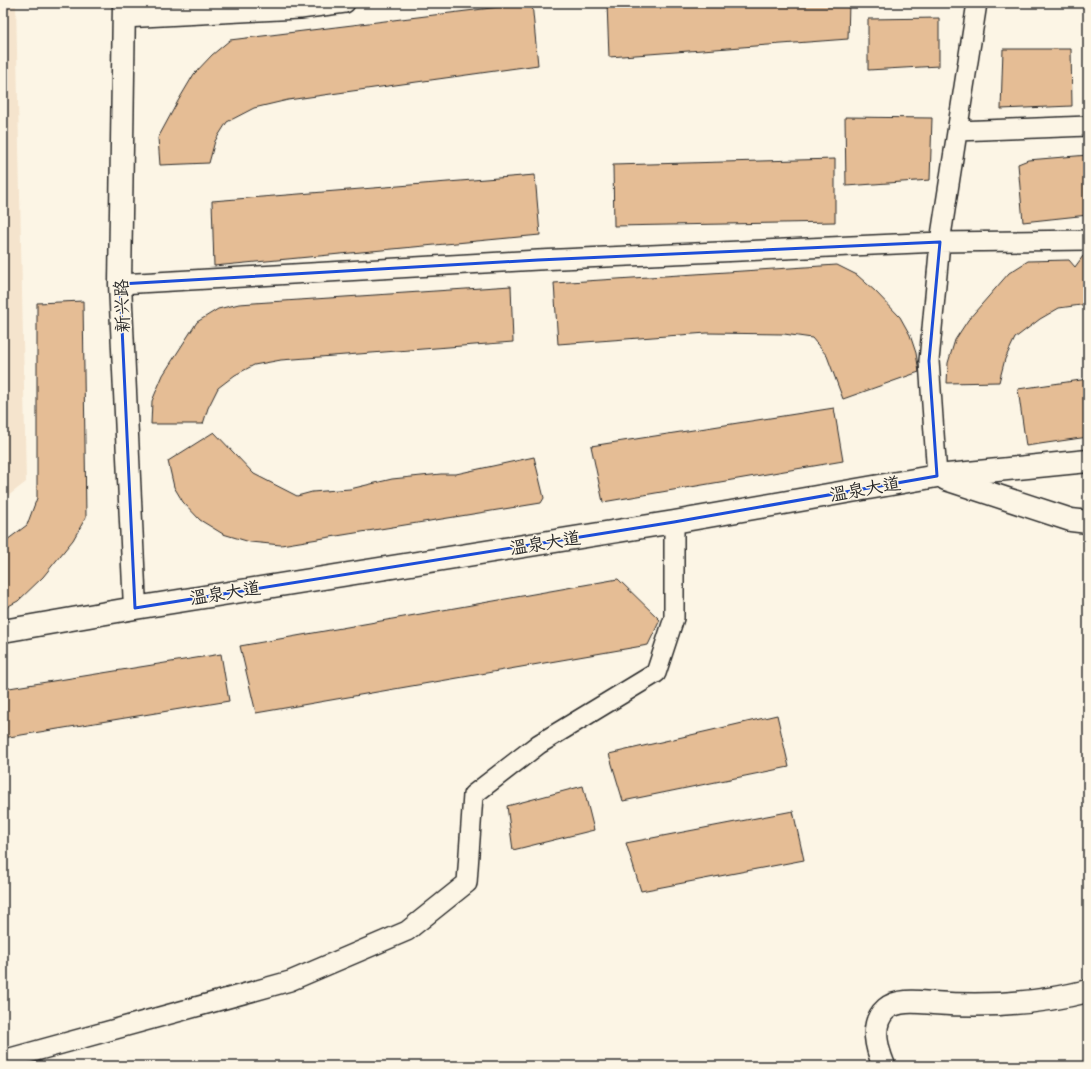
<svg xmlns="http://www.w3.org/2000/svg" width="1091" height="1069" viewBox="0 0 1091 1069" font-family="'Indie Flower','LXGW WenKai TC',sans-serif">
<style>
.built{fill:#f5e4cd}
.building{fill:#e5bd95;stroke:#2b2b2b}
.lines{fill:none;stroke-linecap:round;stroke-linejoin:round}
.street-casing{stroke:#2b2b2b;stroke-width:22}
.secondary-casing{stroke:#2b2b2b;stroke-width:25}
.street{stroke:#fcf5e5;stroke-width:19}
.secondary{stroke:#fcf5e5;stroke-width:22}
.marked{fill:none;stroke:#1d4ed8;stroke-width:3;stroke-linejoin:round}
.labels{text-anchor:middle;stroke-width:3;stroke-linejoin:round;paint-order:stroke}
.street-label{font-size:18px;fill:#2b2b2b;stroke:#fcf5e5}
</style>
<rect width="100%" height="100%" fill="#fcf5e5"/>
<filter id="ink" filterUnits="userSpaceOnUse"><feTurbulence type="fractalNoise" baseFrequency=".025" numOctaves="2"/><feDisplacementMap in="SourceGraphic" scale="8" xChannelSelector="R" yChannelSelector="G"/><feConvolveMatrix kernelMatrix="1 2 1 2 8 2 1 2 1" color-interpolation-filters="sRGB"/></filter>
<g filter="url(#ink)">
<path class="built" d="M3,3h13l10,479 -23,18z"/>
<path class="building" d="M532,3l6,62 -250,35 -34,8 -27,14 -12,19 -6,22 -49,2 -2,-27 20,-37 16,-27 18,-19 18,-15z
M607,3h242l-1,36 -239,18z
M1086,3h2v44z
M939,18v48l-71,4v-51z
M1003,49h68l1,57 -71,3z
M845,117l87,1 -2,62 -84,6z
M1088,155v60l-65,7 -5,-58 10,-4z
M835,159v63l-221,4 -1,-61z
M535,175l5,60 -326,31 -2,-65z
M1083,256h5v48l-29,4 -19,11 -25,19 -10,21 -6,23 -52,1 1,-20 7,-23 13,-20 41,-47 19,-12 41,-1 6,7z
M837,265l20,10 18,16 25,26 10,18 6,18 3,19 -76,27 -16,-43 -15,-18 -28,-4 -77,-1 -149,11 -4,-61z
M511,286l2,56 -232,18 -27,5 -19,10 -17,13 -10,20 -5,16h-52l1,-23 11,-26 34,-53 21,-13 21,-5z
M83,301l3,216 -13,23 -30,37 -25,24 -15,8v-66l24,-18 10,-27v-195z
M1088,379v58l-62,9 -8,-57z
M834,408l9,53 -240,41 -12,-56z
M214,432l40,42 43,22 15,-4 38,-3 42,-10 49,-5h15l78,-17 10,41 -3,5 -260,42 -31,-3 -27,-8 -23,-14 -17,-18 -9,-15 -6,-26z
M618,579l42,41 -12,25 -392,68 -16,-67z
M221,654l8,47 -226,37v-49z
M777,715l12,52 -166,34 -14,-47z
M583,786l11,44 -81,20 -6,-44z
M793,811l11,49 -163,31 -15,-48z"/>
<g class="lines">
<g class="street-casing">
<path id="street" d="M123,18l177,-9 45,-6
M957,131l131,-5
M120,284l418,-24 402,-18 148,-2
M937,476l-8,-115 11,-119 37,-239
M3,1060l287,-79 117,-50 60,-48 6,-88 66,-51 117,-71 18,-55v-96"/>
</g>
<g class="secondary-casing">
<path id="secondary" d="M124,3l-4,281 15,324
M946,479l125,41 17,2
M3,631l132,-23 539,-86 263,-46 151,-15
M884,1066c-7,-17 -15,-42 2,-57 12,-10 33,-7 47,-6 53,4 104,1 155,-12"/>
</g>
<use href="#street" class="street"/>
<use href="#secondary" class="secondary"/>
</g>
</g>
<path class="marked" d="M940,242l-11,119 8,115 -263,46 -539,86 -15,-324 418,-24z"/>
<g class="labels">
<g class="street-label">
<text transform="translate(122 306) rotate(-92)" y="6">新兴路</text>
<text transform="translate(865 489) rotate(-10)" y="6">温泉大道</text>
<text transform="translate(545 543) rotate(-9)" y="6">温泉大道</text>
<text transform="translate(225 593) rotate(-9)" y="6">温泉大道</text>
</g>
</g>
<rect width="1091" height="1069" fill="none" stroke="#fcf5e5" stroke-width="16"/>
<rect x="8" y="8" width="1075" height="1053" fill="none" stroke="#2b2b2b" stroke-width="1.5" filter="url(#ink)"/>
</svg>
